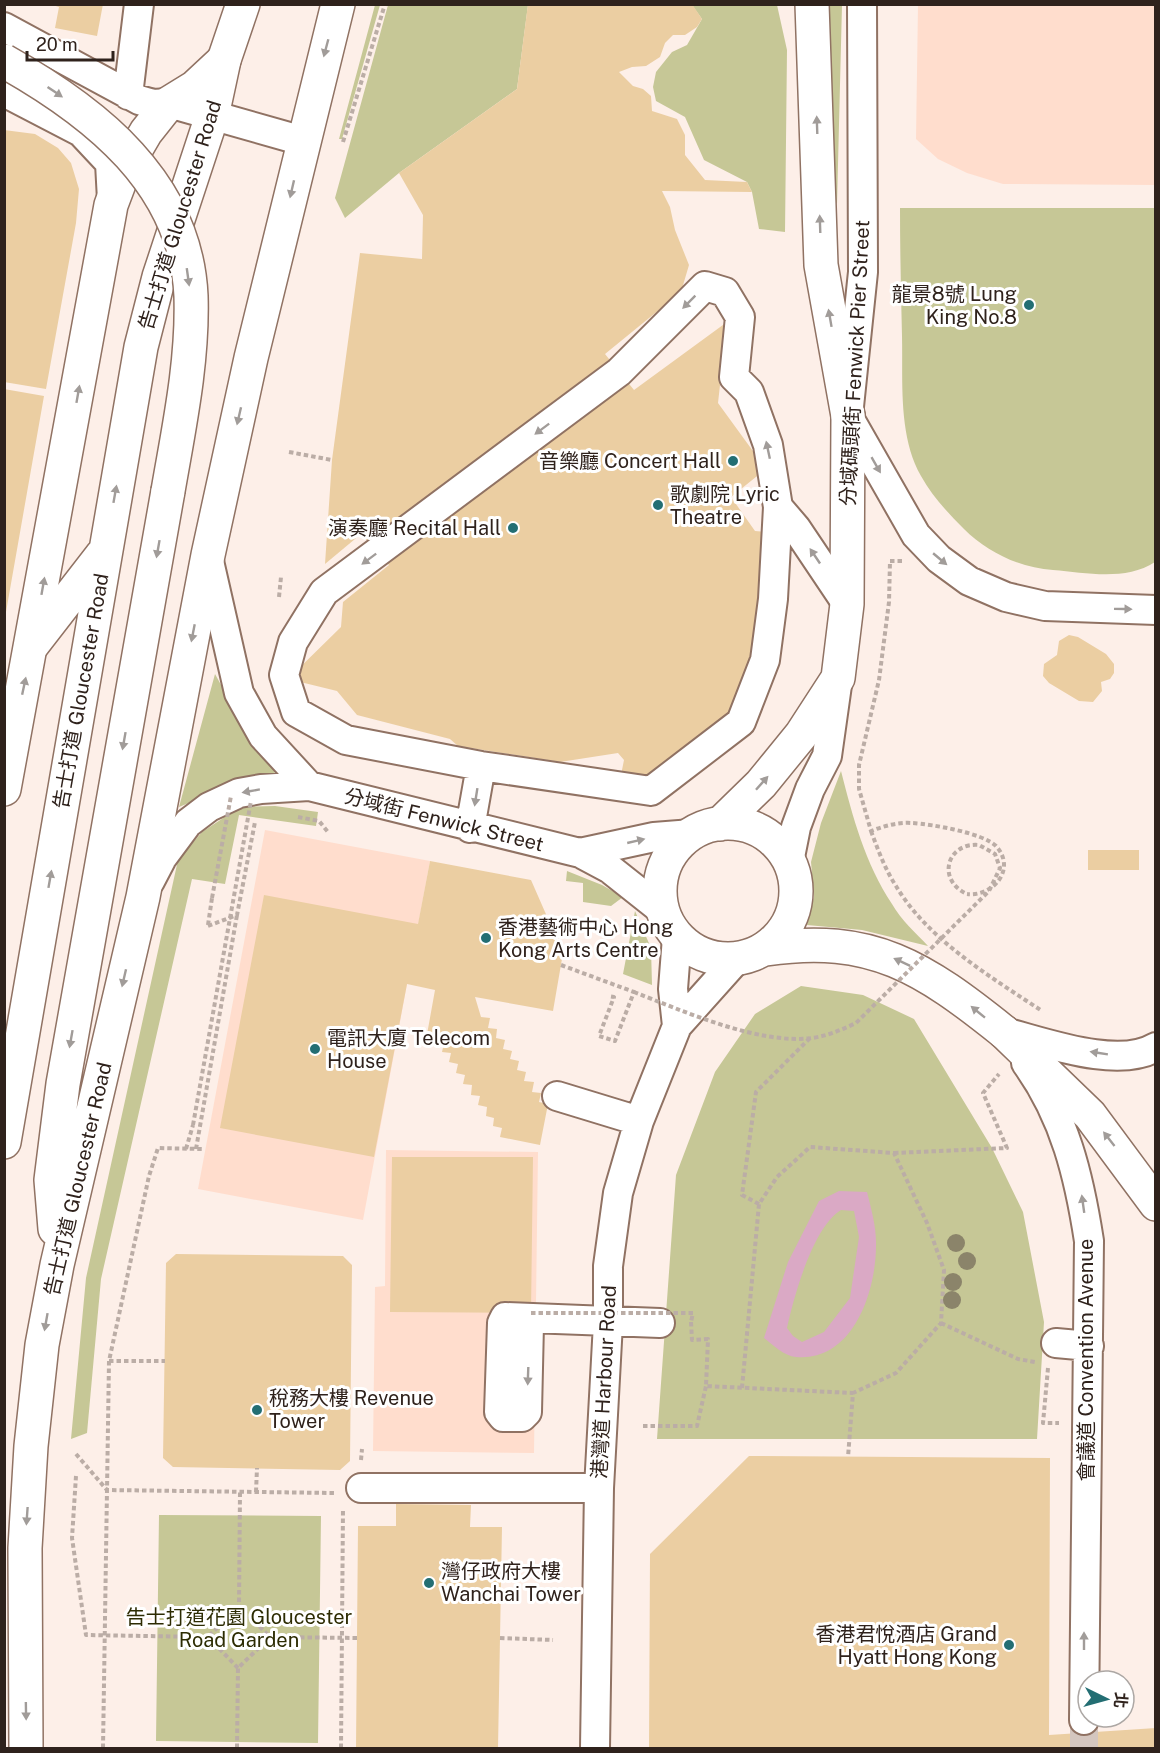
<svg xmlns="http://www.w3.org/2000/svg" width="1160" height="1753" viewBox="0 0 1160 1753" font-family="'Public Sans','Noto Sans TC',sans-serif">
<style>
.built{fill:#ffddcd}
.green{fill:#c6c796}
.water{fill:#daa9c5;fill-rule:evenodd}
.building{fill:#ebcea2}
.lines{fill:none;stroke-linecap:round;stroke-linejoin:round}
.minor-tunnel{stroke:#d4c6bf;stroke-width:28;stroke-dasharray:28 14;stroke-linecap:butt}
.minor-casing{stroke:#907263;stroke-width:32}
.major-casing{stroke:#907263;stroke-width:36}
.highway-casing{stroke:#907263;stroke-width:36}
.path{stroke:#bbada6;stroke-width:4;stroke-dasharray:4.5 3;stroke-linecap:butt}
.minor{stroke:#fff;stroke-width:28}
.major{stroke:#fff;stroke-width:33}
.highway{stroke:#fff;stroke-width:33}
.highway-bridge-casing{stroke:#907263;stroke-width:36;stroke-linecap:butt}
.path-bridge{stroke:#bbada6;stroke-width:4;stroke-dasharray:4.5 3;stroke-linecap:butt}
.highway-bridge{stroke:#fff;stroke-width:33}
.tree{fill:#8b846a}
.oneway{fill:#a19c99}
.poi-dot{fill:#236e73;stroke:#fff;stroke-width:2}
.labels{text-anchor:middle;stroke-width:6;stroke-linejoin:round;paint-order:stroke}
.street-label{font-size:20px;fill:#2f221c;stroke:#fff}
.poi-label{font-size:20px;fill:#2f221c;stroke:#fff;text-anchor:start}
.park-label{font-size:20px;fill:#2d2c03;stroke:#fff}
</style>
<rect width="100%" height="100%" fill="#fdefe8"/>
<path class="built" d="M918,5h237v180l-152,-1 -36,-11 -29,-14 -22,-20z
M265,830l165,31 -67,359 -165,-31z
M386,1150l152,2 -4,301 -161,-2 2,-164 10,-1z"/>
<path class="green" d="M375,5h5l-38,134h-3z
M388,5h140l-11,84 -118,84 -54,45 -10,-20z
M692,5h85l10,45 -2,182 -26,-3 -7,-37 -5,-10 -43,-22 -19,-43 -29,-16 -3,-14 3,-15 16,-20 15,-7 15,-26z
M795,5h47l-5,199 -27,-55 -2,-95z
M900,208h255v354c-29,19 -68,11 -102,8 -33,-2 -66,-18 -89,-41 -16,-16 -32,-33 -43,-53 -23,-40 -18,-95 -19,-140 -1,-42 -2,-85 -2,-128z
M215,674l32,58 30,40 -40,11 -58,24z
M841,771c12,47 24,92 51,133 9,16 24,29 36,42l-66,-16 -55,-5 7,-28 -3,-35 10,-39z
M275,806l43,6 -2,14 -77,-11 -14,69 -33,-5 -91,400 -14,154 -16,6 15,-161 92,-418 24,-28 38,-25z
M567,871l35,14 21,12 -12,9 -28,-4v-19l-17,-2z
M635,911l16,37 1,37 -29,-11z
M801,986l62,9 51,24 78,129 31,64 21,110 -7,117h-380l19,-264 39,-103 40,-58z
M159,1515l162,1 -3,227 -162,-2z"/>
<path class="water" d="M839,1191l28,1c4,16 9,34 9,50 1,47 -22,120 -80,115 -12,-1 -23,-12 -32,-19l24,-76 31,-61zM841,1210l13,1 5,26 -9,61 -26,34 -22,10 -9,-6 -6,-8c7,-32 26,-101 54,-118z"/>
<path class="building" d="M49,4h54l-6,32 -42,-8 4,-21z
M528,4h164l10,15 -5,8 -12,8h-12l-8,8 -5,14 -14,9 -14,1 -13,5 14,14 10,3 8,7 1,15 25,8 8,16v20l20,25 42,2 5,10 -90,-1 8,16 5,23 14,35 -8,27 -76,62 29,36 93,-68 -9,81 48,66 -35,28 24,34 11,1 -8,55 9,12 -30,119 -83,67 -34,-5 4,-20 -6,-7 -58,9 -102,-16 -8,-7 -93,-24 -20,-24 -49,-12 53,-52 2,-25 46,-37 -28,-31 -36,30 7,-104 28,-207 62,6 1,-44 -24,-42 118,-84z
M4,130l31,4 23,14 13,15 8,26 -3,34 -30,166 -42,-7z
M4,389l40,7 -38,216h-2z
M1069,635l9,2 28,17 8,10v9l-4,6 -9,3 1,9 -9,11 -14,-1 -30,-18 -6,-7 1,-12 13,-9 2,-14z
M1088,850h51v20h-51z
M430,861l101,19 32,73 -10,58 -78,-14 6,20 9,1 -2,10 9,1 -1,9 9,2 -2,9 9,2 -2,8 9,2 -2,9 9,2 -2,9 10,1 -2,10 9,1 -2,9 9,2 -8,41 -40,-8 2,-9 -9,-2 1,-8 -8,-2 1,-9 -9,-2 2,-9 -9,-1 1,-10 -9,-1 2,-9 -9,-2 2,-9 -9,-2 2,-9 -9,-1 2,-9 -18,-3 9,-50 -28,-6 -33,173 -154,-29 44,-233 154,29z
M392,1157h141l-2,156 -141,-1z
M176,1254l167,2 9,9 -2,196 -10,9 -167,-3 -10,-9 3,-195z
M749,1456l301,2 -1,277 107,-7v20h-507l1,-194z
M396,1504l75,1 -1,22h32l-4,221h-142l2,-222h38z"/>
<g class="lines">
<path class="minor-tunnel" d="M1084,1748v-28"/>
<g class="minor-casing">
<path id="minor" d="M862,4l1,268 -15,144 68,119 23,24 30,22 37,16 39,9 111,4
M4,27l135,73 14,4 16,-1 134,38
M4,92l77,40 29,31 2,37
M128,95l11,-91
M778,507l-5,92 -8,61 -24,62 -90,69 -170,-25 -135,-26 -50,-28 -12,-37 9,-33 31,-50 295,-220 86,-86 20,6 15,25 -6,60 15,15 19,53 10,62 18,21 51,76
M209,561l30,132 24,43 46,50
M470,828l11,-62
M580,853l74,-16 38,-3
M789,862l7,-35 14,-38 17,-33 11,-78
M150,881l12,-23 26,-35 21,-16 30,-14 22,-4 48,-3 271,67 30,16 53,42
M677,937l-4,52 4,37
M1004,1032c40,10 114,38 152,15
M1026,1063c39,54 53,113 63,178l-5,479
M557,1096l82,25
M532,1318l-3,6 -2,88 -5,5h-19l-4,-5 3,-89 3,-6c52,2 103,4 155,6
M1056,1343l33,3
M361,1488h238
M595,1748l4,-260 9,-165v-57l10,-73 21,-72 38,-95 60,-67"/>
</g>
<g class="major-casing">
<path id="major" d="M4,789l107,-584 14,-37 21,-36 23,-29 26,-16 29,-27
M660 891a68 68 0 1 1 136 0a68 68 0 1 1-136 0Z
M720,824l41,-40 40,-49 37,-57 9,-74 1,-188
M766,949c106,-16 158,19 238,83"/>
</g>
<g class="highway-casing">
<path id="highway" d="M812,4l9,261 27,151
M33,644l69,-89
M1004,1032l86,83 66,89
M4,1142l137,-795 18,-70 53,-161 12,-56 19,-56
M55,1229l-4,-49 12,-96 105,-593
M26,1748l-1,-200 6,-102 11,-101 15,-80 86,-368 65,-342 43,-197 87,-354"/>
</g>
<path class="path" d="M343,142l42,-138
M289,452l43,8
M902,561h-12l-1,41 -10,78 -20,85v24l12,42c13,-5 27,-9 41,-8 19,1 71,10 84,23 21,23 -3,51 -29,48
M279,597l2,-20
M298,817l21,4 9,11
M871,831c7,19 14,38 25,55 32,54 95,91 146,125
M208,925l4,-27
M208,926l29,-11 18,-93
M561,965l73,27 -19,49 -16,-5 15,-39 -6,-1
M186,1149l7,-24
M196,1149l41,-234
M894,1153l113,-5 -24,-55 16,-19
M759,1204l-17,-9 14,-103 54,-54
M691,1322l1,18 16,-1 -2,47 147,7 -5,64
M941,1323l77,36 17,3
M109,1361h56
M1048,1368l-5,55h16
M742,1388l17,-184 18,-27 33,-30 84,6 33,70 17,47 -3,53 -45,50 -43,20
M643,1426h54l9,-40
M76,1454l31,36 227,3
M361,1460l1,-11
M76,1476l-4,62 14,97 122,2
M256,1492l1,-24
M270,1637l87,1
M500,1638l53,2
M238,1668l-30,-31 31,-31
M103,1748l6,-387 40,-185 9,-28 44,1
M237,1748l1,-80 32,-31 -31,-31 1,-114
M341,1748l2,-239"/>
<use href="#minor" class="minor"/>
<use href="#major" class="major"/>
<use href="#highway" class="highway"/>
<g class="highway-bridge-casing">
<path id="highway-bridge" d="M4,61c91,51 182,122 187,235 2,66 -12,131 -23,195"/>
</g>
<path class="path-bridge" d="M212,898l19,-102
M634,992c49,19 125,53 178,46 15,-2 29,-8 44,-15l133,-132 11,-23 -5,-14 -16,-9c-32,-3 -43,35 -12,49
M193,1125l58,-324
M531,1313h162l-2,9"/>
<use href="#highway-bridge" class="highway-bridge"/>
</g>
<g class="tree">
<circle cx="956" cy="1243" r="9"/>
<circle cx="967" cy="1261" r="9"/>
<circle cx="953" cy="1282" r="9"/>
<circle cx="952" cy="1300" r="9"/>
</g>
<defs><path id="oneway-solid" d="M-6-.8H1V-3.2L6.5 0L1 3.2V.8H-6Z" transform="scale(1.5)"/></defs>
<g class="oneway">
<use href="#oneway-solid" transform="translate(326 48) rotate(105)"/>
<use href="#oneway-solid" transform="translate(55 92) rotate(34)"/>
<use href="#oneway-solid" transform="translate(817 125) rotate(-92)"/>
<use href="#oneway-solid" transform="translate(292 189) rotate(103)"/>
<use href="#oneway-solid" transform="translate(820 224) rotate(-92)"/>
<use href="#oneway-solid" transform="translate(188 277) rotate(82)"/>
<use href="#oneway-solid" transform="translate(689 302) rotate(135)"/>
<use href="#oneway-solid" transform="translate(830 318) rotate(-100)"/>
<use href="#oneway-solid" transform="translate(78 394) rotate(-80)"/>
<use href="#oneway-solid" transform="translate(239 416) rotate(103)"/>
<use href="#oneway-solid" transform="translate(542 429) rotate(143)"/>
<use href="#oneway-solid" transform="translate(768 450) rotate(-102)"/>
<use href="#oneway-solid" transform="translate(876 465) rotate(60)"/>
<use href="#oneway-solid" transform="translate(115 494) rotate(-80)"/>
<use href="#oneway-solid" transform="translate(158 549) rotate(100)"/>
<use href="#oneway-solid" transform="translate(815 556) rotate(-124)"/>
<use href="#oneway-solid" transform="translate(369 559) rotate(143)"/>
<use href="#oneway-solid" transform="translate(940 559) rotate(40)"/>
<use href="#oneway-solid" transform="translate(43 586) rotate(-80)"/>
<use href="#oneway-solid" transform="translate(1123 609) rotate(1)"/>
<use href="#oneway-solid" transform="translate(193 633) rotate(101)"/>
<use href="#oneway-solid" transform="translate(24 686) rotate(-78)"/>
<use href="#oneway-solid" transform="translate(124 741) rotate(100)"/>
<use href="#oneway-solid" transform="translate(762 783) rotate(-48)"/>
<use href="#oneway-solid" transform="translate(251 791) rotate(170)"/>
<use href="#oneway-solid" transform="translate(476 797) rotate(99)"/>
<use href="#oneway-solid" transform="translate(636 841) rotate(-13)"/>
<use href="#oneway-solid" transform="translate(50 879) rotate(-80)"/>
<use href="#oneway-solid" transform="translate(902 962) rotate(-155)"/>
<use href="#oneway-solid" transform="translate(124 978) rotate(103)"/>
<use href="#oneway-solid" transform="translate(978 1012) rotate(-141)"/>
<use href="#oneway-solid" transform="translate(71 1039) rotate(100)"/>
<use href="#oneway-solid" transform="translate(1099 1053) rotate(-171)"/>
<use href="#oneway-solid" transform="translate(1109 1139) rotate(-128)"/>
<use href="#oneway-solid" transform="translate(1083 1204) rotate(-98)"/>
<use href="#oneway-solid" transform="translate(46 1322) rotate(100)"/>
<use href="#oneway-solid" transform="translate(528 1376) rotate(92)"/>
<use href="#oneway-solid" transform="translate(27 1516) rotate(94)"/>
<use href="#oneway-solid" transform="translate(1084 1641) rotate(-90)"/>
<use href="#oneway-solid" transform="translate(26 1711) rotate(89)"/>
</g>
<g class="poi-dot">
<circle cx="1029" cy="305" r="6"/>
<circle cx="733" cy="461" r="6"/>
<circle cx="658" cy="505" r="6"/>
<circle cx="513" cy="528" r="6"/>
<circle cx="486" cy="938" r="6"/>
<circle cx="315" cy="1049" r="6"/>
<circle cx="257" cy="1410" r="6"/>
<circle cx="429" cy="1583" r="6"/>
<circle cx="1009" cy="1645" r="6"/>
</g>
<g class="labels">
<g class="street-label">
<text transform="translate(180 215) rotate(-73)" y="7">告士打道 Gloucester Road</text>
<text transform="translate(855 363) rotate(-87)" y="7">分域碼頭街 Fenwick Pier Street</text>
<text transform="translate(81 691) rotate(-80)" y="7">告士打道 Gloucester Road</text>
<text transform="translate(444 820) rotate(14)" y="7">分域街 Fenwick Street</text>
<text transform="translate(78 1179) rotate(-77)" y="7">告士打道 Gloucester Road</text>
<text transform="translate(1086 1360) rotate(-90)" y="7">會議道 Convention Avenue</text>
<text transform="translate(604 1382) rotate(-87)" y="7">港灣道 Harbour Road</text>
</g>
<g class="poi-label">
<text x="1017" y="301" text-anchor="end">龍景8號 Lung<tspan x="1017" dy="23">King No.8</tspan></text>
<text x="721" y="468" text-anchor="end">音樂廳 Concert Hall</text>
<text x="670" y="501">歌劇院 Lyric<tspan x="670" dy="23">Theatre</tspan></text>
<text x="501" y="535" text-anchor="end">演奏廳 Recital Hall</text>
<text x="498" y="934">香港藝術中心 Hong<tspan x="498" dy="23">Kong Arts Centre</tspan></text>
<text x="327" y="1045">電訊大廈 Telecom<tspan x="327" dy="23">House</tspan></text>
<text x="269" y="1405">稅務大樓 Revenue<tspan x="269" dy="23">Tower</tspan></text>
<text x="441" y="1578">灣仔政府大樓<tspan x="441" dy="23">Wanchai Tower</tspan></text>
<text x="997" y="1641" text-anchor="end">香港君悅酒店 Grand<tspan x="997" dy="23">Hyatt Hong Kong</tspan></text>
</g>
<g class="park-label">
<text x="239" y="1624">告士打道花園 Gloucester<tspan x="239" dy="23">Road Garden</tspan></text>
</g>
</g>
<rect width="1160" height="1753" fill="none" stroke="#2f221c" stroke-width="12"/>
<g transform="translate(1106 1699) rotate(95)"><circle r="28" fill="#ffffff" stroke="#aca7a4" stroke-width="1.5"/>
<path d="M0-4.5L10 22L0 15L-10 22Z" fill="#236e73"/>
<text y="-9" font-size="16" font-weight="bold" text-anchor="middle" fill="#2f221c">北</text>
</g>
<path d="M27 51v9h86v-9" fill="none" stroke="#2f221c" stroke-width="3"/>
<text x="36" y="51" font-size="18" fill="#2f221c" stroke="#ffffff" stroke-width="4.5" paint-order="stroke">20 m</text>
</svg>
